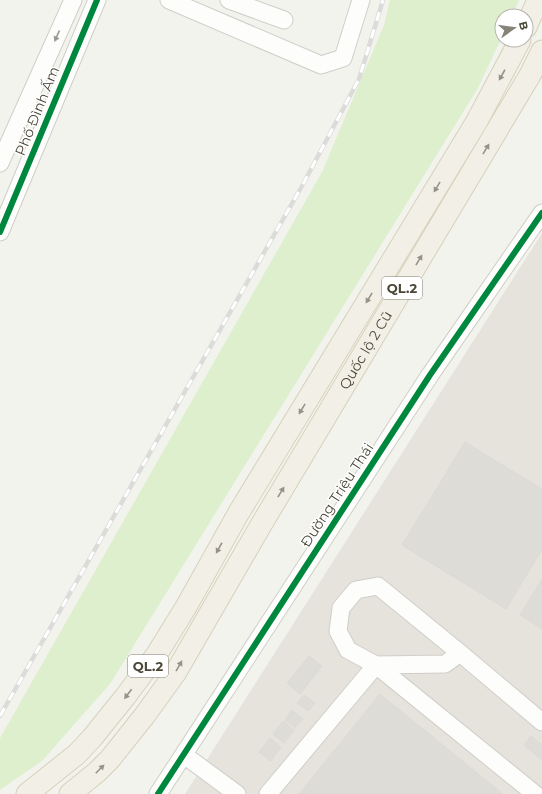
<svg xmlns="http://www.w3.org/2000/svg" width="542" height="794" viewBox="0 0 542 794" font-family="Montserrat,sans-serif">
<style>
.industrial{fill:#e6e3dd}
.green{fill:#deefce}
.building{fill:#dddcd6;stroke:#dcdad4}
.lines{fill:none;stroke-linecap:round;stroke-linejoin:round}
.minor-casing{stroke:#cfcec8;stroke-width:19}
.major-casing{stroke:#d6d1ba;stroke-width:23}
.minor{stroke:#fdfdfc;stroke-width:17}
.major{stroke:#f2f0e6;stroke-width:21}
.rail-casing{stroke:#dbdbda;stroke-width:4.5}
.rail{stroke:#fff;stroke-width:3;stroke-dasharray:9;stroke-linecap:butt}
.cycleway-casing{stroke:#fff;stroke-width:8}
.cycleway{stroke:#00873e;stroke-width:6}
.oneway{fill:#9b9890}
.oneway2{fill:#969286}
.labels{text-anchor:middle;stroke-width:3;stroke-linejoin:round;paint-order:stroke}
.shield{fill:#fff;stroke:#817e74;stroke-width:1}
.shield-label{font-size:13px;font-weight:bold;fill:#4b4638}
.street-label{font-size:14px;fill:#4b4638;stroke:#fff}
</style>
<rect width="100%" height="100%" fill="#f3f3ee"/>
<path class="industrial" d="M542,233v561h-357z"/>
<path class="green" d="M390,0h129l-7,16h-10v21l-24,51 -368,596 -68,77 -42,29v-52l322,-566 62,-147z"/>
<path class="building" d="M465,442l77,47v60l-36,60 -104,-64z
M542,579v50l-22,-14z
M309,656l13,10 -22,28 -13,-11z
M380,694l123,100h-204z
M304,695l11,8 -7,8 -11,-8z
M292,710l11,9 -8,9 -10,-8z
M283,721l11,9 -10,13 -11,-9z
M531,736l11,9v15l-18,-15z
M270,738l11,9 -10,14 -12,-9z"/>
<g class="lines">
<g class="minor-casing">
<path id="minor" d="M169,0l152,65 22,-7 18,-58
M229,0l55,20
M0,163l73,-163
M0,232l97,-232
M460,653l-15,11 -69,1 -28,-15 -10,-19 3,-23 15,-18 22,-4 82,67 82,69
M184,755l53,39
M158,794l272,-419 112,-162
M268,794l108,-129 159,129"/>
</g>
<g class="major-casing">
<g id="major">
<path d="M526,27l12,-27"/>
<path d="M27,794l50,-40 15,-16 33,-41 32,-43 29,-47 52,-93 239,-393 43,-81"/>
<path id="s1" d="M70,794l27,-22 13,-13 35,-44 31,-43 85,-147 232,-388 37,-62 12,-24"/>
</g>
</g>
<use href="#minor" class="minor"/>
<use href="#major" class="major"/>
<g class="rail-casing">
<path id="rail" d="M0,716l302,-530 57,-107 24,-79"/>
</g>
<use href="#rail" class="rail"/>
<g class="cycleway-casing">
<path id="cycleway" d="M0,232l97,-232
M158,794l272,-419 112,-162"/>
</g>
<use href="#cycleway" class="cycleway"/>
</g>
<defs><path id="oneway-solid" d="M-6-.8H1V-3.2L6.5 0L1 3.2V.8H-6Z"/></defs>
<use class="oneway" href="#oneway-solid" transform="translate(57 36) rotate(114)"/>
<g class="oneway2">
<use href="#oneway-solid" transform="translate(502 75) rotate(119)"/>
<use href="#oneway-solid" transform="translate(486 149) rotate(-59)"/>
<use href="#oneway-solid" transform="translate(437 187) rotate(121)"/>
<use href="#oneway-solid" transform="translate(419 260) rotate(-59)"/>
<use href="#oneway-solid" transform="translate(369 298) rotate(121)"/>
<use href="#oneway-solid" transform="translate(302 409) rotate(121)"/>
<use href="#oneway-solid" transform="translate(281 492) rotate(-59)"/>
<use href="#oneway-solid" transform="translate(219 548) rotate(119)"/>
<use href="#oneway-solid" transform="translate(179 666) rotate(-60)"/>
<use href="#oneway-solid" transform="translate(128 694) rotate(127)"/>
<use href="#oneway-solid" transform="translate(100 769) rotate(-45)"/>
</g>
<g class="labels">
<g class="shield">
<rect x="382" y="277" width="40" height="22" rx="3"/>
<rect x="128" y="655" width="40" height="22" rx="3"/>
</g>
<g class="shield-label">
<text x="402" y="293">QL.2</text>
<text x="148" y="671">QL.2</text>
</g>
<g class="street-label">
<text transform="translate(37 111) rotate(-68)" y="5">Phố Đình Ấm</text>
<text dy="5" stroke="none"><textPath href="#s1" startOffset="536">Quốc lộ 2 Cũ</textPath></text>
<text transform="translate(337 495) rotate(-57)" y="5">Đường Triệu Thái</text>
</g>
</g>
<g transform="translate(514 28) rotate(76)"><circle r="19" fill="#ffffff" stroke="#b7b5af"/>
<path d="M0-3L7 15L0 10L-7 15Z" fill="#868378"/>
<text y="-6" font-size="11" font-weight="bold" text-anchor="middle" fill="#4b4638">B</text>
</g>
</svg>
